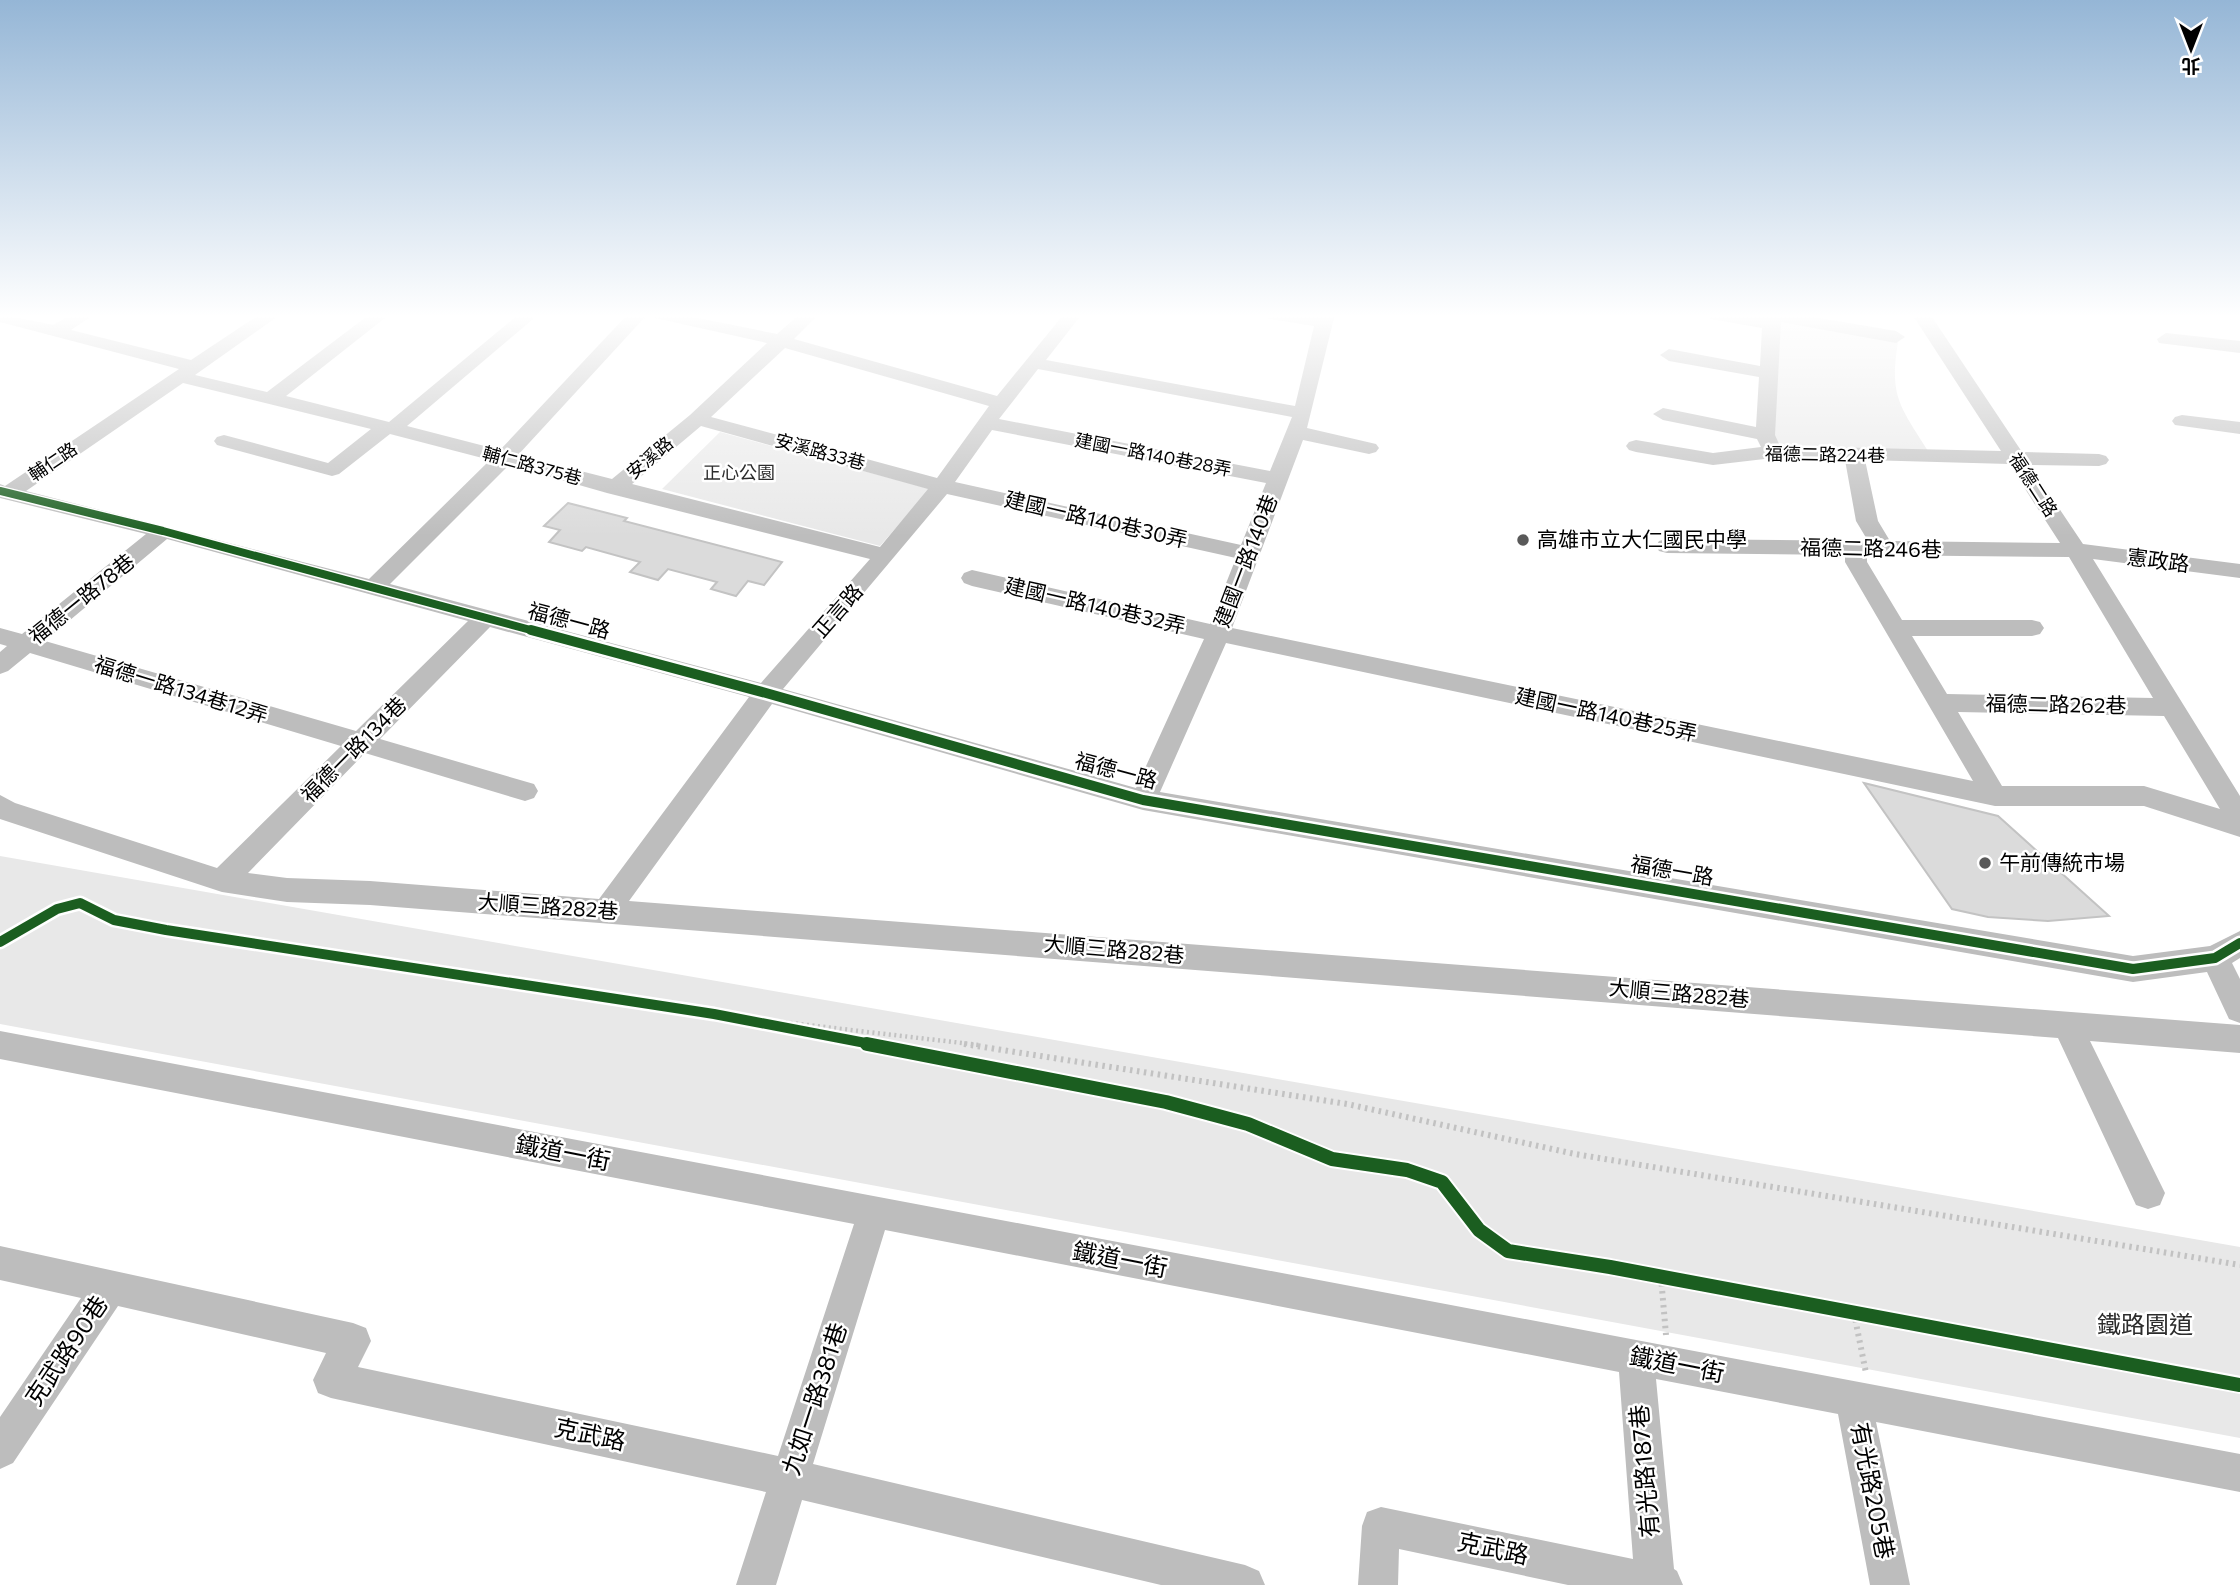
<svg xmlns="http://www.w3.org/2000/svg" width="2240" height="1585" viewBox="0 0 2240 1585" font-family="Commissioner,'Noto Sans TC',sans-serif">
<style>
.green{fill:#e8e8e8}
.building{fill:#dbdbdb;stroke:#c3c3c3;stroke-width:2}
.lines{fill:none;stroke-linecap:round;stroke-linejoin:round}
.path-far1{stroke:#c2c2c2;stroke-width:4.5;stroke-dasharray:2 3.5;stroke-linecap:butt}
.path{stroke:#c2c2c2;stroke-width:6;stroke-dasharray:2.5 4.5;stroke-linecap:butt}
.minor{fill:#bdbdbd;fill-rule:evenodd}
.cycleway-far2-casing{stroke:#fff;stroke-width:11}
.cycleway-far1-casing{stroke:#fff;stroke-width:15}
.cycleway-casing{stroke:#fff;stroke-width:18}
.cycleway-far2{stroke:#1b5e20;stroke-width:8}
.cycleway-far1{stroke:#1b5e20;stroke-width:10}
.cycleway{stroke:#1b5e20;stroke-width:14}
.poi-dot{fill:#595959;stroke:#fff;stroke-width:2.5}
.labels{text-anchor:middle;stroke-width:5;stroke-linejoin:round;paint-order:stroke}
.far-street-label{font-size:18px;fill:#000;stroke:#fff}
.far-park-label{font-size:18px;fill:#2c2c2c;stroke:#fff}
.street-label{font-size:21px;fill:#000;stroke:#fff}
.poi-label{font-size:21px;fill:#000;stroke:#fff;text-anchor:start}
.near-street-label{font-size:24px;fill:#000;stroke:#fff}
.near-park-label{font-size:24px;fill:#2c2c2c;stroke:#fff}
</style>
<rect width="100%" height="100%" fill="#fff"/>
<path class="green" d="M1785,320l113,22c-9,55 2,64 30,109l-136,-3 -18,-7 2,-119z
M720,432l210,57 -50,57 -218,-57z
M0,856l2240,391v191l-2240,-414z"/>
<path class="building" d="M568,503l59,15 -3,3 158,41 -18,23 -16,-4 -12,15 -25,-7 6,-7 -49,-13 -10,11 -28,-8 10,-10 -54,-15 -4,4 -33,-9 11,-12 -16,-4z
M1864,783l134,33 111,100 -61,5 -60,-4 -36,-8z"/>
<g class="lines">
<path class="path-far1" d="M714,1014l265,31"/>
<path class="path" d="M964,1044l383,60 228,50 665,111
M1661,1277l5,58
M1854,1313l12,60"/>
<path class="minor" d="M0,314l53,11 20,-11h22l-24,16 120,30 69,-46h21l-86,61 72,17 103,-78h20l-104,82 103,26 130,-108h20l-132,112 93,24 128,-136h50l99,20 23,-20h19l-25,25 203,57 67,-82h18l-36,46 249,46 19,-80 -44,-7 -9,-5h74l-28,114 69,16 3,4 -3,4 -7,2 -66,-14 -71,188 741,153 -128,-219v-7l-178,-2 -8,-2 -3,-5 3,-5 8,-2 201,2 -12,-20 -11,-61 -72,-2 -60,7 -77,-13 -7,-2 -3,-4 3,-4 7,-2 77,13 48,-6 -4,-8 -94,-19 -10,-6 10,-6 93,19 3,-50 -90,-16 -9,-6 9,-6 91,17 2,-38 -51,-9 -9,-5h40l21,3v-3h33l100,17 9,6 -9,6 -115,-21 -6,113 5,11 221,5 -89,-137h18l92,138 77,2 7,2 3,4 -3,4 -7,2 -69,-1 53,79 157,20v14l-147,-19 147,237v41l-96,-31h-149l-769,-163 -66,149 973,164 77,-10 30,-15v27l-8,5 8,16v44l-11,-4 -22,-47 -74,10 -990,-172 -371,-106 -143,197 1611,124v28l-150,-12 75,152 -5,12 -12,4 -12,-4 -78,-167 -1688,-133 -83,-3 -65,-10 -222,-73v-24l15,8 202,65 124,-122 -311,-93 -22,18 -8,3v-22l7,-6 -7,-2v-16l22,6 124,-100 -146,-36v-14l5,2 174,-117 -179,-47zM646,316l121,27 -77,72 -78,64 -94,-24zM785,348l204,58 -52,72 -226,-61zM1038,369l254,48 -22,54 -271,-52zM183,383l188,46 -43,34 -104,-28 -7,2 -3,4 3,4 115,31 7,-2 51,-40 100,26 -121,119 -343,-88zM701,426l227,63 -48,58 -248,-63zM992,430l274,53 -25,62 -286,-63zM1865,460l144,4 51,79 -170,-2 -12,-20zM509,465l98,28 263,66 -109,124 -371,-99zM947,494l289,64 -26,66 -238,-54 -8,3 -3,5 3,5 8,3 232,53 -68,149 -353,-99zM167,539l301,82 -112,110 -311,-90zM1867,555l202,2 84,141 -206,-4 -35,-58h120l8,-2 4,-6 -4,-6 -8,-2h-130l-35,-58zM490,627l259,70 -150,202 -229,-18 -83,-3 -39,-5 117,-120 160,48 9,-3 4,-7 -4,-7 -154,-45zM1958,712l206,4 56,93 -76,-23h-142z
M2166,333l74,8v12l-81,-10 -2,-4z
M2182,415l58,7v12l-65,-9 -3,-4 3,-4z
M0,1031l2240,423v38l-364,-70 34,163h-40l-32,-171 -182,-35 18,190 3,2 6,14h-115l-169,-36 -1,36h-40l4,-59 5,-14 14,-5 252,52 -14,-187 -734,-142 -72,234 432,101 14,6 6,14h-104l-359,-85 -26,85h-40l30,-93 -435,-94 -13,-5 -5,-13 13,-27 -208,-47 -105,157 -13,6v-52l81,-119 -81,-18v-34l353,77 13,5 5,13 -13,26 420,89 76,-232 -854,-165z"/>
<g class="cycleway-far2-casing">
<path id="cycleway-far2" d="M0,491l163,40 375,101"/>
</g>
<g class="cycleway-far1-casing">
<path id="cycleway-far1" d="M531,630l235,63 377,107 990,169 82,-11 25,-15
M0,942l57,-33 23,-6 34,17 52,10 548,84 162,31"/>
</g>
<g class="cycleway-casing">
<path id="cycleway" d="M867,1044l299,58 82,22 84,35 75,11 35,12 37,48 29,21 102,16 630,118"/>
</g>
<use href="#cycleway-far2" class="cycleway-far2"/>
<use href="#cycleway-far1" class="cycleway-far1"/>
<use href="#cycleway" class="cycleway"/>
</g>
<linearGradient id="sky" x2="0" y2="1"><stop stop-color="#95b6d6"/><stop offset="0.59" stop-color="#fff"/><stop offset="1" stop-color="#fff" stop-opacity="0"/></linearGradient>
<rect width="2240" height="536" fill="url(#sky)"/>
<g class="poi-dot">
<circle cx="1523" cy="540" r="7"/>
<circle cx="1985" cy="863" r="7"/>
</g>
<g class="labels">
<g class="far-street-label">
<text transform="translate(820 452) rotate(15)" y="6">安溪路33巷</text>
<text transform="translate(1153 455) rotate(11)" y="6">建國一路140巷28弄</text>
<text transform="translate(1825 455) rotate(1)" y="6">福德二路224巷</text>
<text transform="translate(650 458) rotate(-40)" y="6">安溪路</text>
<text transform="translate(53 462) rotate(-34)" y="6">輔仁路</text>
<text transform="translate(532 466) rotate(15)" y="6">輔仁路375巷</text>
<text transform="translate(2033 485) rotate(57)" y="6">福德二路</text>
</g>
<g class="far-park-label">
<text x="739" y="479">正心公園</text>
</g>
<g class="street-label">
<text transform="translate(1096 520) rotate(13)" y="7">建國一路140巷30弄</text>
<text transform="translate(1871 549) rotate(1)" y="7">福德二路246巷</text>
<text transform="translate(1246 561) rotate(-69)" y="7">建國一路140巷</text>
<text transform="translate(2158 561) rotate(7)" y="7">憲政路</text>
<text transform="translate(82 599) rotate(-39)" y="7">福德一路78巷</text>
<text transform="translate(1095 606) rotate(13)" y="7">建國一路140巷32弄</text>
<text transform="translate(838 611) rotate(-49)" y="7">正言路</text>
<text transform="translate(569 621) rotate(15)" y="7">福德一路</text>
<text transform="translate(181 690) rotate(17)" y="7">福德一路134巷12弄</text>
<text transform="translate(2056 705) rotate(1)" y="7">福德二路262巷</text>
<text transform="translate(1606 715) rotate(12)" y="7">建國一路140巷25弄</text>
<text transform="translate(354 750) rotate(-45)" y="7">福德一路134巷</text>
<text transform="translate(1116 771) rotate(15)" y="7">福德一路</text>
<text transform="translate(1672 871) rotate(10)" y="7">福德一路</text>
<text transform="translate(548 907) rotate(4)" y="7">大順三路282巷</text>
<text transform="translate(1114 950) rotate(5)" y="7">大順三路282巷</text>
<text transform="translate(1679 994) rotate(5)" y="7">大順三路282巷</text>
</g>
<g class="poi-label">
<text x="1537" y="547">高雄市立大仁國民中學</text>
<text x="1999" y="870">午前傳統市場</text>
</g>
<g class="near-street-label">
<text transform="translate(563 1153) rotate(11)" y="8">鐵道一街</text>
<text transform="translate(1120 1260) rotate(11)" y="8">鐵道一街</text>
<text transform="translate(67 1351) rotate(-56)" y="8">克武路90巷</text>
<text transform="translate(1677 1365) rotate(11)" y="8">鐵道一街</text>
<text transform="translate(815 1399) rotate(-72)" y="8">九如一路381巷</text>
<text transform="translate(590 1435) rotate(12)" y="8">克武路</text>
<text transform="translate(1645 1471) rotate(-95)" y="8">有光路187巷</text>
<text transform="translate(1872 1491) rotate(79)" y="8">有光路205巷</text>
<text transform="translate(1493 1549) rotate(12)" y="8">克武路</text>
</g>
<g class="near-park-label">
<text x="2145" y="1333">鐵路園道</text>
</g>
</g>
<g transform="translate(2191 49) rotate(180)" stroke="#ffffff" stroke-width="5" paint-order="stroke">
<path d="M0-5L12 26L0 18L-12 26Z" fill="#000000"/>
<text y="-10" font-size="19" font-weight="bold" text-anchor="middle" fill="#000000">北</text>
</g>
</svg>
